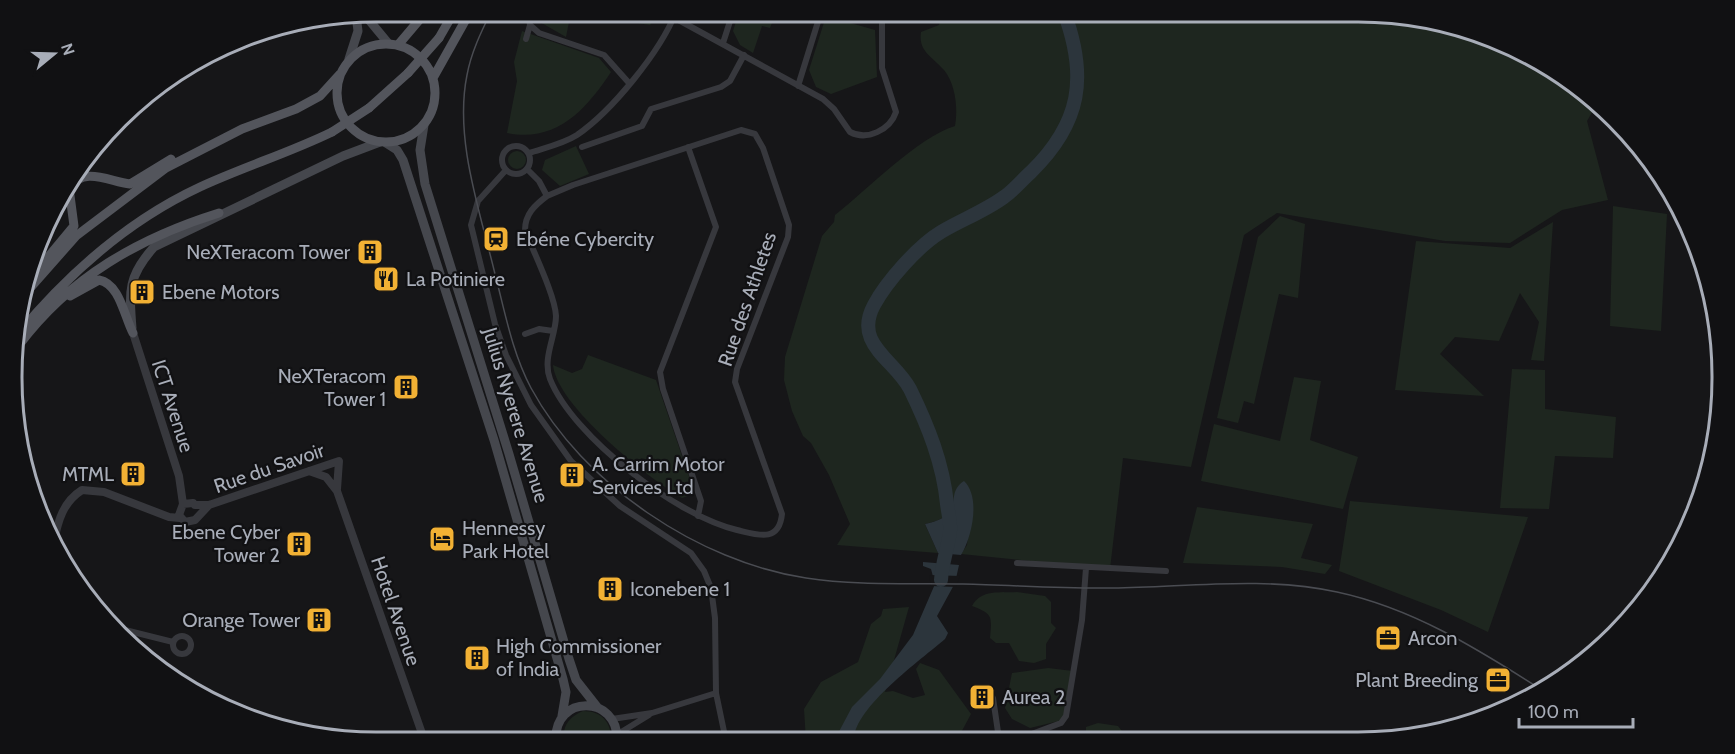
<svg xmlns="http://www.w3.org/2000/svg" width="1735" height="754" viewBox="0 0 1735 754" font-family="Cabin,sans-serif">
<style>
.green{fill:#1e261f}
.water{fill:#2c353c}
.pier{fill:#161618}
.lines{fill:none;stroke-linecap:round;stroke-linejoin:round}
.river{stroke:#2c353c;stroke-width:14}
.minor{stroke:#37383d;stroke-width:6}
.tertiary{stroke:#37383d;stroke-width:8}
.secondary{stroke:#45474d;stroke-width:9}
.primary{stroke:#53555c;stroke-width:9}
.tram{stroke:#4a4c52;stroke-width:1.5}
.primary-bridge{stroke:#53555c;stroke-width:9}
.labels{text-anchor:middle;stroke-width:4.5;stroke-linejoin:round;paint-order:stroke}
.poi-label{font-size:20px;fill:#a8adb8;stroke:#111113;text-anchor:start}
.street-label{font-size:20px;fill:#a8adb8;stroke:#111113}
.rim{fill:none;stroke:#a8adb8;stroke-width:3}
</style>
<rect width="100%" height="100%" fill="#161618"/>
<path class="green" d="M537,12h34l-5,25 -26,-15z
M604,12h56l-10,13 -46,-7z
M739,12h37l-6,16 -8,-2 -9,27 -13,-8 -7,-14z
M942,12h416l118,19 122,71 -11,19 21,79 -46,10 -52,33 -65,-2 -168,-28 -33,22 -53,232 -68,-9 -13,111 -149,-15 6,-9 5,-46 -18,-1c-2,18 -12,22 -29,26l13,29 -101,-8 13,-21 -21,-49 -18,-32 -8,-7 -11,-25 -8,-31 1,-23 37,-121 12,-14 1,-7c32,-25 83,-78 120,-89 3,-17 1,-41 -11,-56 -11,-13 -26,-18 -23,-38l18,-7z
M826,16l49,14 2,47 -46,17 -15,-7 -7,-17z
M522,31l77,27 12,14c-25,38 -55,71 -104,61l10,-52 -3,-19z
M576,146l13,28 -29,12 -18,-16 3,-10z
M508 160a9 9 0 1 1 18 0a9 9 0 1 1-18 0Z
M1613,206l54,8 -6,117 -51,-5z
M1280,216l25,8 -7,74 -19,-4 -25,110 -10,-3 -6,22 -21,-5 41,-181z
M1553,222l-9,139 -13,-1 8,-38 -19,-29 -21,48 -44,-4 -15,17 44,42 -89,-6 21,-149 94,7z
M588,355l68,25 36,105 -1,10 -9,3c-35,-21 -125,-92 -129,-133l19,8 10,-4z
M1512,369l33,1v39l71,8 -3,41 -58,-2 -6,53 -49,-1z
M1294,377l27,4 -11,59 48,17 -15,52 -142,-28 13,-57 66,17z
M1350,501l178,16 -40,115 -47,-22 -102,-39z
M1197,507l116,17 -12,34 31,7 -7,9 -43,-7 -99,-4z
M1017,592l28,4 6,6v21l5,5 -10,16v15l-12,4 -15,-2 -10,-18h-13l-6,-5c2,-22 3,-24 -18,-32 9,-17 28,-13 45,-14z
M909,607l-24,85 8,-1 20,7 12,-3 -9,-26 4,-6 19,7 32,44 -14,26 -151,1 -2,-32 17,-27 37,-20 13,-38 10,-8 2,-7z
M1048,668l25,3 -10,49 -33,8 -18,-9 -7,-11 7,-35z
M583,711c19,0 29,12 28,30h-47c-2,-15 5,-24 19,-30z
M1098,723l20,3 11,14h-34l-4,-5 -20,5h-48l40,-3 10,-5 13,-1v-4z"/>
<path class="water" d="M964,481c17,16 8,56 -3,74l-23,-2 -13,-29c43,-9 18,-30 39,-43z
M923,562l36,3 -4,18 -18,33 11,17 -3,6c-23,20 -93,70 -91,102h-20l18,-34 28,-28 33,-44 22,-51 -4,-15 -8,-3z"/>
<path class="pier" d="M929,575l31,1 -4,11 -25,-1z"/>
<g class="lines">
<path class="river" d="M941,580c1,-17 7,-32 9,-49 1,-8 -2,-18 -3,-27 -4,-41 -19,-78 -37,-115 -16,-30 -57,-45 -36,-84 13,-24 44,-59 67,-73 20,-12 44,-21 63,-35 10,-7 18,-17 27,-25 50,-49 57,-95 33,-160"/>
<path class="minor" d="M673,17l150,82 11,10 16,23c17,9 40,-2 46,-20l-14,-44v-56
M530,25l9,8 65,22 25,28
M526,39l4,-14 -2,-13
M723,43l10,-31
M798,86l23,-74
M502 160a14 14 0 1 1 28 0a14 14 0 1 1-28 0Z
M582,147l60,-21 9,-17 70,-22 9,-6 14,-26
M688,147l28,80 -56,145 3,17 38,112 -3,15
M529,153c15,-5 34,-9 48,-18 35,-24 83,-83 99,-123
M527,169l12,12 8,15 26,-11 168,-55 14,4 8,14 26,77 -1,12 -51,132 -2,13 47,132c-3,29 -24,21 -45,16 -60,-14 -164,-93 -187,-151 -8,-21 6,-43 6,-63 -1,-21 -23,-65 -31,-86 0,-16 10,-25 22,-34
M506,170l-28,31 -7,24 24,99 11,31 25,50 40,56 49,45 71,47 13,18 7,17 4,30 1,75 10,48
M525,334l14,-5 14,2
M1017,563l149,8
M117,628l56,14
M173 645a9 9 0 1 1 18 0a9 9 0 1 1-18 0Z
M993,698l5,34 8,8
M612,719l40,-6 64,-20
M618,734l31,-19
M1016,740l45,-17 5,-7 16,-96 4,-52"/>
<path class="tertiary" d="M133,333l46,143 4,28
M309,471l17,6 11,14 88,251
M193,503l-10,1 -4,11 6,7 10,-2 14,-15
M195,505h14l130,-44 -2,28
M54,541c4,-20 9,-39 28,-51l22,2 65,25 11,1"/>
<path class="secondary" d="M364,14l24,29
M349,59l9,-28 -2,-16
M424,125l-4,25 5,34 84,270 60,205 7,21 22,28
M386,143l11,7 6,10 91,280 69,239 3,13 -4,24
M132,328c-3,-38 -4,-52 22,-81l189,-91 37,-14
M556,741c-3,-47 63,-47 61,0"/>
<path class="primary" d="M439,38l15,-26
M337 93a49 49 0 1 1 98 0a49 49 0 1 1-98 0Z
M398,45l28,-33
M433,78l37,-66
M369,108l39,-35
M29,280l45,-54 -5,-38c15,-22 39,-7 61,-4l41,-25
M23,296l53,-60 90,-68 76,-39 54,-20 24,-13 20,-22
M70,296l29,-16c21,4 25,36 34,53
M19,333c50,-60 110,-113 181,-146 43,-20 89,-34 132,-55
M19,345c51,-68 120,-107 200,-132"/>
<path class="tram" d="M491,12c-10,20 -20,41 -24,63 -13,64 13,136 28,199 10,38 17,78 36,114 52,96 168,174 275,190 51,8 105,5 157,6 50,1 100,5 150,4 75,-1 151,-12 224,4 75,16 139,56 202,96"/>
<path class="primary-bridge" d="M408,73l31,-35
M332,132l37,-24"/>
</g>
<defs>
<g id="station-square" transform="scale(1.35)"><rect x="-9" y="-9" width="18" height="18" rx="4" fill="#f2b134" stroke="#111113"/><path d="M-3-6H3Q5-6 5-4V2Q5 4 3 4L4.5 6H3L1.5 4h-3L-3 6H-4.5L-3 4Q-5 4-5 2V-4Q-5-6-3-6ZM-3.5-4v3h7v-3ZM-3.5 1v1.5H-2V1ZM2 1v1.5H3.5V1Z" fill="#111"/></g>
<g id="building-square" transform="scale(1.35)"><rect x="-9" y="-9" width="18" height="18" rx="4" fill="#f2b134" stroke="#111113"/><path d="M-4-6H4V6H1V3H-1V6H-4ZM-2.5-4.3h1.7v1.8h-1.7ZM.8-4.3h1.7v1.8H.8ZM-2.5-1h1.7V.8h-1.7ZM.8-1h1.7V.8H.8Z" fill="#111"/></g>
<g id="restaurant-square" transform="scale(1.35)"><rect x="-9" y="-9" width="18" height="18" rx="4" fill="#f2b134" stroke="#111113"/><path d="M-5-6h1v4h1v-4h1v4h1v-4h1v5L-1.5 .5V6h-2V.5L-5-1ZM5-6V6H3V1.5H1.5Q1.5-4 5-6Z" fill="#111"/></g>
<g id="hotel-square" transform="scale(1.35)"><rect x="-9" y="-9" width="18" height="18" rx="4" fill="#f2b134" stroke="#111113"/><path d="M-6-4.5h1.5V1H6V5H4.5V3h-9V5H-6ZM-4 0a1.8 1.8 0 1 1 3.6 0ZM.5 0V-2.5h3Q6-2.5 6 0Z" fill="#111"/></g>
<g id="office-square" transform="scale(1.35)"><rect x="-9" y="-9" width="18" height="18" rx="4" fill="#f2b134" stroke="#111113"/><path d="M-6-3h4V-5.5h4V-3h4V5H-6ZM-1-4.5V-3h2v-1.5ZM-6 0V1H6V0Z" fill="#111"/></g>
</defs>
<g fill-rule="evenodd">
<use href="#station-square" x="496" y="239"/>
<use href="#building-square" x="370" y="252"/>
<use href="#restaurant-square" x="386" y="279"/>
<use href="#building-square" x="142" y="292"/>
<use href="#building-square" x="406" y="387"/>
<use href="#building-square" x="133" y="474"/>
<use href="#building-square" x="572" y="475"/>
<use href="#hotel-square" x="442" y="539"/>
<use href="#building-square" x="299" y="544"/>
<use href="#building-square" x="610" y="589"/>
<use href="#building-square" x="319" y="620"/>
<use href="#office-square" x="1388" y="638"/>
<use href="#building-square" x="477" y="658"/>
<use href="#office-square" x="1498" y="680"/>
<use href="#building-square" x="982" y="697"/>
</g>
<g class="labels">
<g class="poi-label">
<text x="516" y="246">Ebéne Cybercity</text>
<text x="350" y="259" text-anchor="end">NeXTeracom Tower</text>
<text x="406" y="286">La Potiniere</text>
<text x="162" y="299">Ebene Motors</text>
<text x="386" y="383" text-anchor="end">NeXTeracom<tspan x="386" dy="23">Tower 1</tspan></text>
<text x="592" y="471">A. Carrim Motor<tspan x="592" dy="23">Services Ltd</tspan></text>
<text x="114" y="481" text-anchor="end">MTML</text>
<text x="462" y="535">Hennessy<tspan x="462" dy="23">Park Hotel</tspan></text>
<text x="280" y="539" text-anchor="end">Ebene Cyber<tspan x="280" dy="23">Tower 2</tspan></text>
<text x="630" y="596">Iconebene 1</text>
<text x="300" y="627" text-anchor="end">Orange Tower</text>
<text x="1408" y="645">Arcon</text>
<text x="496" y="653">High Commissioner<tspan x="496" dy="23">of India</tspan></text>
<text x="1478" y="687" text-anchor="end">Plant Breeding</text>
<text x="1002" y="704">Aurea 2</text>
</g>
<g class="street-label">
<text transform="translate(747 299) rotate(-71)" y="7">Rue des Athletes</text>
<text transform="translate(173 406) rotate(72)" y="7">ICT Avenue</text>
<text transform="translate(516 415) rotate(73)" y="7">Julius Nyerere Avenue</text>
<text transform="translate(269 468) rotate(-19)" y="7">Rue du Savoir</text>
<text transform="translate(396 611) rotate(71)" y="7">Hotel Avenue</text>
</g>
</g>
<path d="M0 0H1735V754H0ZM376 22H1358A354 354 0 0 1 1712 376V378A354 354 0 0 1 1358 732H376A354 354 0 0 1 22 378V376A354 354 0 0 1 376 22Z" fill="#111113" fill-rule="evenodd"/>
<path class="rim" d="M376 22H1358A354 354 0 0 1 1712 376V378A354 354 0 0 1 1358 732H376A354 354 0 0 1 22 378V376A354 354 0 0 1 376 22Z"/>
<g transform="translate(54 54) rotate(71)" stroke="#111113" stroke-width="4.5" paint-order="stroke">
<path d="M0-4.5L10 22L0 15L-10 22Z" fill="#a8adb8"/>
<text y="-9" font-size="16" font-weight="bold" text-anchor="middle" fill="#a8adb8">N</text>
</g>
<path d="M1519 718v9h114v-9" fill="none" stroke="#a8adb8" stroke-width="3"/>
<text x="1528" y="718" font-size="18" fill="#a8adb8" stroke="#111113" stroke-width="4.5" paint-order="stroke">100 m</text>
</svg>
